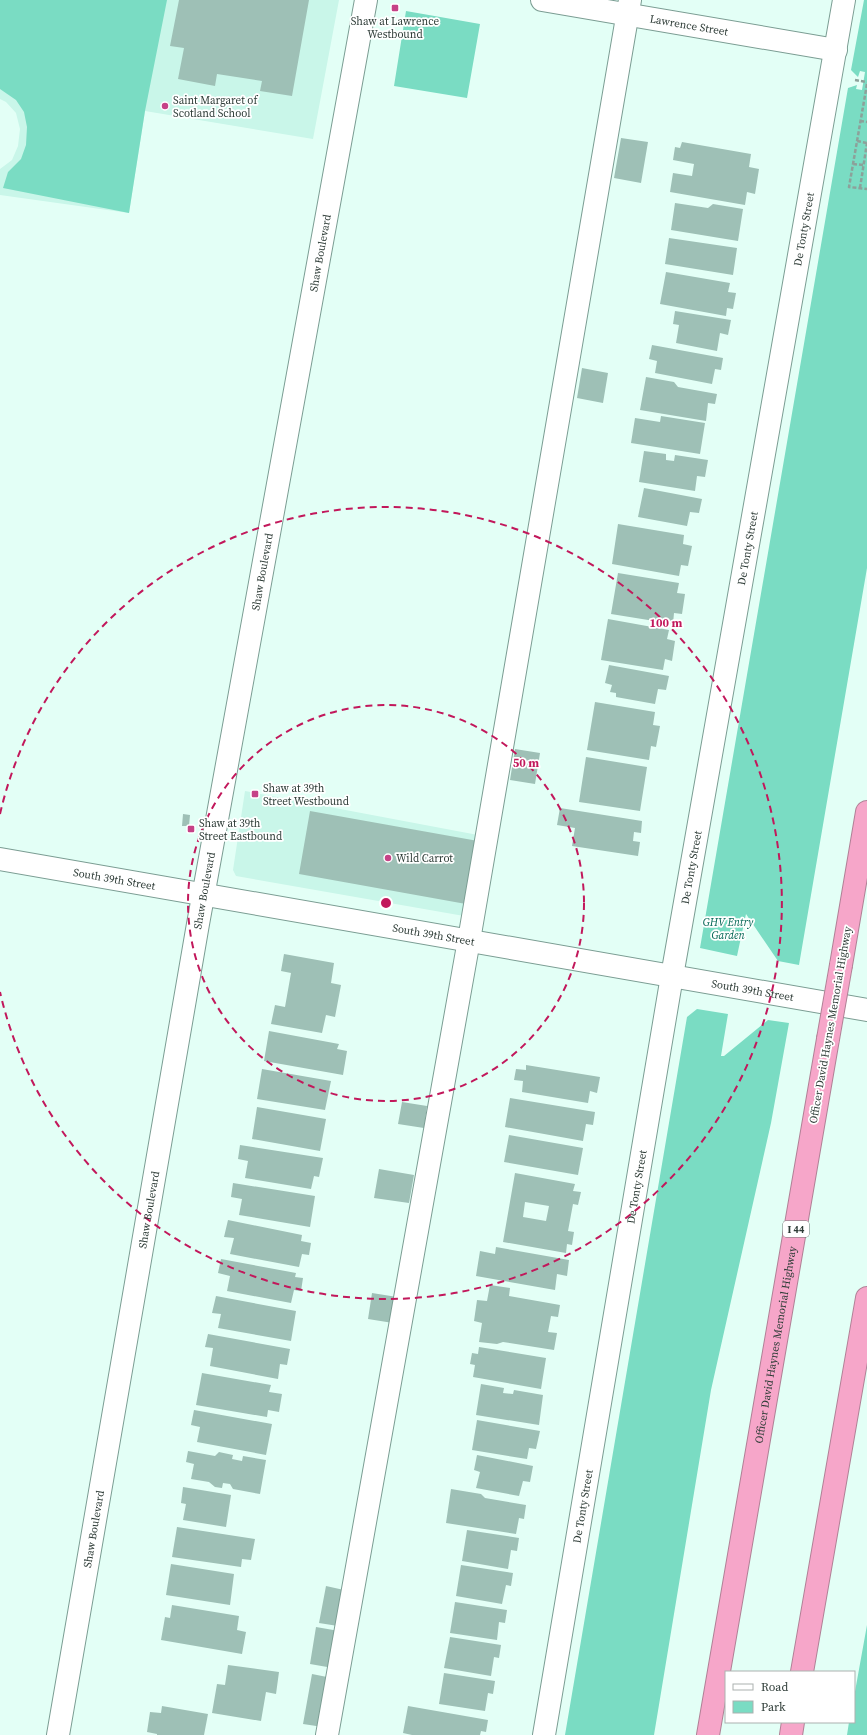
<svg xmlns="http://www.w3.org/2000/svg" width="867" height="1735" viewBox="0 0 867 1735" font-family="'Source Serif 4',serif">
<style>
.built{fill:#c9f6e9}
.green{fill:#7adcc3}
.building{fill:#9ec0b6;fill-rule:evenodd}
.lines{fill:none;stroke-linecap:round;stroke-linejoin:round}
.minor-casing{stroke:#7b9d93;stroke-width:24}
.highway-casing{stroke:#b08196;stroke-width:24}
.path{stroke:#8ca19a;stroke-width:2.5;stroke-dasharray:4 2;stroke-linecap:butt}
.minor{stroke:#fff;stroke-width:22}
.highway{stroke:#f6a6c9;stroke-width:22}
.highway-bridge-casing{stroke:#b08196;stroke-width:24;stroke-linecap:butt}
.highway-bridge{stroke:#f6a6c9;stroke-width:22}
.ring{fill:none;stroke:#c2185b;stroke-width:2;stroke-dasharray:7 5}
.poi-dot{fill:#c64287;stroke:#fff;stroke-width:1.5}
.labels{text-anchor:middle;stroke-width:3.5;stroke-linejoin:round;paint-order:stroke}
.shield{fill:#fff;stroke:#6d7673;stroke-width:1}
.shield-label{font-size:10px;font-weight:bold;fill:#2e3c37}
.poi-label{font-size:11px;fill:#2e3c37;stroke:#fff;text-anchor:start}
.street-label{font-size:11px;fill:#2e3c37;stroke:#fff}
.park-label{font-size:11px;font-style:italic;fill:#036755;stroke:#fff}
.centre{fill:#c2185b;stroke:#fff;stroke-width:2}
.ring-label{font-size:12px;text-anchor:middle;font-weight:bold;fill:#c2185b;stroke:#fff;stroke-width:3.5;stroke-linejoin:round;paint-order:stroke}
</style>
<rect width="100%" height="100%" fill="#e3fff6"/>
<path class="built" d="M0,0h339l-26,139 -168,-28 -16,102 -129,-18v-26l12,-9 6,-14 2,-17 -4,-16 -10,-11 -6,-3z
M245,791l233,44 -14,81 -228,-40 -3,-6z"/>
<path class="green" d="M0,0h167l-22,111 -16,102 -126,-25 5,-16 13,-13 5,-14 1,-18 -3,-15 -8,-12 -16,-11z
M864,0h3v568l-68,397 -21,-4 -32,-47 -9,42 -37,-8 148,-860 9,-3 -1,4 6,1 3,-18 -5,-1 -2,6 -7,-7z
M406,11l74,13 -13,74 -73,-12z
M697,1009l31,5 -7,42h3l44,-36 21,3 -18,100 -60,267 -57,345h-89l122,-718z
M867,1625v110h-20l2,-13h5v-25z"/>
<path class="building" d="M179,0h130l-17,96 -32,-5 2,-10 -45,-7 -2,12 -37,-7 6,-31 -14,-2z
M621,138l27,4 -7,41 -27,-5z
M682,142l69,12 -2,13 10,2 -4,25 -8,-2 -2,13 -75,-13 3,-19 19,3 2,-12 -21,-4 2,-13 5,1z
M675,203l33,5 5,-4 30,5 -5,32 -67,-11z
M669,238l68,10 -4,27 -68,-11z
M666,272l64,11 -2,9 8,1 -3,16 -6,-1 -1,8 -66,-12z
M675,311l56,9 -3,15 -8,-2 -3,18 -41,-8 3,-18 -6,-1z
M652,345l71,13 -2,12 -6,-1 -3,15 -57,-11 2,-12 -8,-2z
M582,368l26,5 -5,30 -26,-5z
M646,377l28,5 4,5 39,7 -2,10 -7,-1 -2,18 -66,-11z
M661,416l44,7 -5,31 -69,-11 4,-25 25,4z
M644,451l22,3v6l8,1 1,-6 33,5 -3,17 -8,-1 -2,15 -56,-9z
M644,488l58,11 -3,14 -9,-1 -3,14 -49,-9z
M618,524l66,11 -1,9 9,2 -4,20 -7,-1 -2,11 -67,-12z
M618,573l61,10 -2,10 8,1 -3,20 -8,-1 -1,11 -62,-10z
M608,619l61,11 -2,9 8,2 -3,20 -7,-2 -2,11 -62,-10z
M609,665l60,11 -3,14 -8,-1 -3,15 -39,-7v-4l-6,-1 2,-7 -7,-2z
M595,702l60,10 -2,13 7,1 -4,21 -5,-1 -2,14 -62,-10z
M515,749l25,4 -5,31 -25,-4z
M586,757l61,10 -7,44 -61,-9z
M560,808l82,13 -1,12 -7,-1 -1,9 7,1 -2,14 -66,-10 3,-18 -18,-3z
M310,811l168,30 -12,63 -167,-30z
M183,814l7,1 -1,11h-7z
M284,954l50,9 -3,20 10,2 -6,32 -9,-2 -4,18 -51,-9 4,-19 10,2 6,-34 -10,-2z
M269,1031l70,13 -2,5 10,2 -4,24 -79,-14z
M526,1065l74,12 -3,16 -7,-2 -2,12 -66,-11 1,-11 -9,-1 2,-11 10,1z
M262,1069l69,12 -6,29 -68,-11z
M510,1098l85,14 -2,13 -7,-1 -3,17 -78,-14z
M402,1102l25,4 -3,22 -26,-4z
M257,1107l69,12 -6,32 -68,-12z
M509,1135l74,13 -5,27 -74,-13z
M240,1145l83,13 -4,19 -5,-1 -3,13 -66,-11 3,-17 -10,-2z
M379,1169l35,6 -5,28 -35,-5z
M515,1173l60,11 -2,7 8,1 -3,13 -5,-1 -5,27 6,1 -2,13 -5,-1 -1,9 -63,-11zM525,1202l24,4 -3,15 -23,-4z
M233,1183l82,13 -5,31 -71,-12 3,-16 -11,-2z
M228,1220l74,15 -1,6 10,2 -2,12 -7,-1 -3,13 -69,-13 4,-16 -10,-1z
M496,1247l73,13 -2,16 -10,-2 -2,16 -79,-14 4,-25 15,3z
M221,1259l75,14 -1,4 8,1 -2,13 -7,-1 -3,13 -64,-12 3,-15 -12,-3z
M490,1285l20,3 -1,8 51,9 -2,12 -7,-1 -3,16 9,1 -3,17 -51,-8 -6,2 -18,-2 3,-19 -8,-2 3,-21 10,1z
M372,1293l25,4 -4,26 -25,-4z
M216,1296l80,15 -5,30 -73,-13 3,-14 -9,-1z
M208,1334l82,15 -3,16 -7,-1 -2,15 -68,-13 3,-18 -8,-1z
M479,1347l67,11 -5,31 -68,-12 2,-12 -5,-1 2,-11 6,1z
M202,1373l69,12 -2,7 13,2 -3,18 -11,-2 -1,7 -71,-12z
M481,1384l23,4 -1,5 10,1 1,-4 29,5 -4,30 -63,-10z
M194,1410l78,14 -6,31 -69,-13 3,-15 -9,-2z
M477,1420l63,11 -4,18 -7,-1 -2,11 -55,-9z
M188,1451l27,5 4,-4 14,3 -1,4 10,2 1,-5 23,4 -6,34 -27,-5 -3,-5 -7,-1 -1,5 -7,-1 -6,-5 -18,-3 3,-15 -8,-2z
M477,1455l56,11 -3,16 -7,-1 -4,15 -43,-8 4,-16 -6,-2z
M183,1487l48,8 -5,32 -43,-7 3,-16 -5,-1z
M451,1489l30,5 4,4 41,7 -2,14 -5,-1 -3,16 -70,-11z
M177,1527l78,12 -4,21 -9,-1 -1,8 -69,-10z
M467,1530l52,8 -2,13 -6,-1 -3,19 -46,-8z
M171,1564l63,10 -4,31 -64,-10z
M461,1565l52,8 -2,13 -5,-1 -4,19 -46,-8z
M326,1586l18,4 -6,36 -19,-3z
M455,1602l52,8 -2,13 -6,-1 -2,18 -47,-7z
M172,1605l67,11 -2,14 9,2 -4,22 -81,-14 4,-23 5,1z
M316,1627l23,4 -6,37 -23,-4z
M450,1637l51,8 -2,13 -5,-1 -3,19 -47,-8z
M228,1665l51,7 -3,22 -10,-2 -5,29 -49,-8 5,-29 8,1z
M444,1673l51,8 -2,13 -5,-1 -3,18 -46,-7z
M312,1674l20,4 -9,49 -20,-3z
M162,1706l46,8 -4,21h-47v-1l-10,-2 3,-20 11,1z
M408,1706l80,14 -2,12 -5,-1 -1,4h-68l-9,-2z"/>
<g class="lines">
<g class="minor-casing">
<g id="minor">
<path id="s1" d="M542,0l294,50"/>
<path id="s2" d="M0,859l867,151"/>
<path id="s3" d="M58,1735l140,-811 168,-924"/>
<path d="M327,1735l142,-795 161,-940"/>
<path id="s4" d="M544,1735l128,-759 172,-976"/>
</g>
</g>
<g class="highway-casing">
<g id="highway">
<path d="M841,965l26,-153"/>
<path d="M802,1672l65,-374"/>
<path id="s5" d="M708,1735l120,-696"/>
<path d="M791,1735l2,-13"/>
</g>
</g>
<path class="path" d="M855,80l12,2
M867,84l-18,103 18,2
M860,121l7,1
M857,141l10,2
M853,164l10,1
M860,188l7,-45"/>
<use href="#minor" class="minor"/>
<use href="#highway" class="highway"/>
<g class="highway-bridge-casing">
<path id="highway-bridge" d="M828,1039l13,-74"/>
</g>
<use href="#highway-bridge" class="highway-bridge"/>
</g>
<g class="ring">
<circle cx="386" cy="903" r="198"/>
<path d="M0 814A396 396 0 1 1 0 992"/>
</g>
<g class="poi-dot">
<rect x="391" y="4" width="8" height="8" rx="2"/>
<circle cx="165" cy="106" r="4"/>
<rect x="251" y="790" width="8" height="8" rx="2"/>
<rect x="187" y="825" width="8" height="8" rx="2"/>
<circle cx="388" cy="858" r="4"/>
</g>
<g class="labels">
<rect class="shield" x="783" y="1221" width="26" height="16" rx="3"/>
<g class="shield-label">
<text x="796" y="1233">I 44</text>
</g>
<g class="poi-label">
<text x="395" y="25" text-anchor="middle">Shaw at Lawrence<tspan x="395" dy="13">Westbound</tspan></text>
<text x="173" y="104">Saint Margaret of<tspan x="173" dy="13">Scotland School</tspan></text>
<text x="263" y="792">Shaw at 39th<tspan x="263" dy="13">Street Westbound</tspan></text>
<text x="199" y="827">Shaw at 39th<tspan x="199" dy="13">Street Eastbound</tspan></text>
<text x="396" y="862">Wild Carrot</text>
</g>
<g class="street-label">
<text dy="4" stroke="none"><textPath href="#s1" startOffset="149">Lawrence Street</textPath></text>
<text dy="4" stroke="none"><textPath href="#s4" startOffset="1528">De Tonty Street</textPath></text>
<text dy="4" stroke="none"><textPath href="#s3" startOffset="1505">Shaw Boulevard</textPath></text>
<text dy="4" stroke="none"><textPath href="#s4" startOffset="1204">De Tonty Street</textPath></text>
<text dy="4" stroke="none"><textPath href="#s3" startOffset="1181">Shaw Boulevard</textPath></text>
<text dy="4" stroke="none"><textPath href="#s4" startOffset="880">De Tonty Street</textPath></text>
<text dy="4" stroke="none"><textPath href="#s2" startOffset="116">South 39th Street</textPath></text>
<text dy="4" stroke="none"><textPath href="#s3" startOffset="857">Shaw Boulevard</textPath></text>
<text dy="4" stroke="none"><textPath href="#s2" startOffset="440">South 39th Street</textPath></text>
<text dy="4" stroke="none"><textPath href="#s2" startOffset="764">South 39th Street</textPath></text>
<text transform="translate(830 1025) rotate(-80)" y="4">Officer David Haynes Memorial Highway</text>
<text dy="4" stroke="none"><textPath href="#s4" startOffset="556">De Tonty Street</textPath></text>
<text dy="4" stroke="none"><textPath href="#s3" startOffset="533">Shaw Boulevard</textPath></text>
<text dy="4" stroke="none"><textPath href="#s5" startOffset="396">Officer David Haynes Memorial Highway</textPath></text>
<text dy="4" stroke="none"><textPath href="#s4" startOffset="232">De Tonty Street</textPath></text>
<text dy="4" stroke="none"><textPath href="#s3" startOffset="209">Shaw Boulevard</textPath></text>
</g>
<g class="park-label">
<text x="728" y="926">GHV Entry<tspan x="728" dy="13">Garden</tspan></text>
</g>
</g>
<circle cx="386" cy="903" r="6" class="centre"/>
<g class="ring-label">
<text x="666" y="627">100 m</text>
<text x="526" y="767">50 m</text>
</g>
<rect x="725" y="1671" width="130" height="52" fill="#ffffff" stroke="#abb1af"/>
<rect x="733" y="1684" width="20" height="6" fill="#ffffff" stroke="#abb1af"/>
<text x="761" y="1691" font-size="12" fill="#2e3c37">Road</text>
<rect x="733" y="1701" width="20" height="12" fill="#7adcc3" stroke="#abb1af"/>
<text x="761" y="1711" font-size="12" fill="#2e3c37">Park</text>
</svg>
